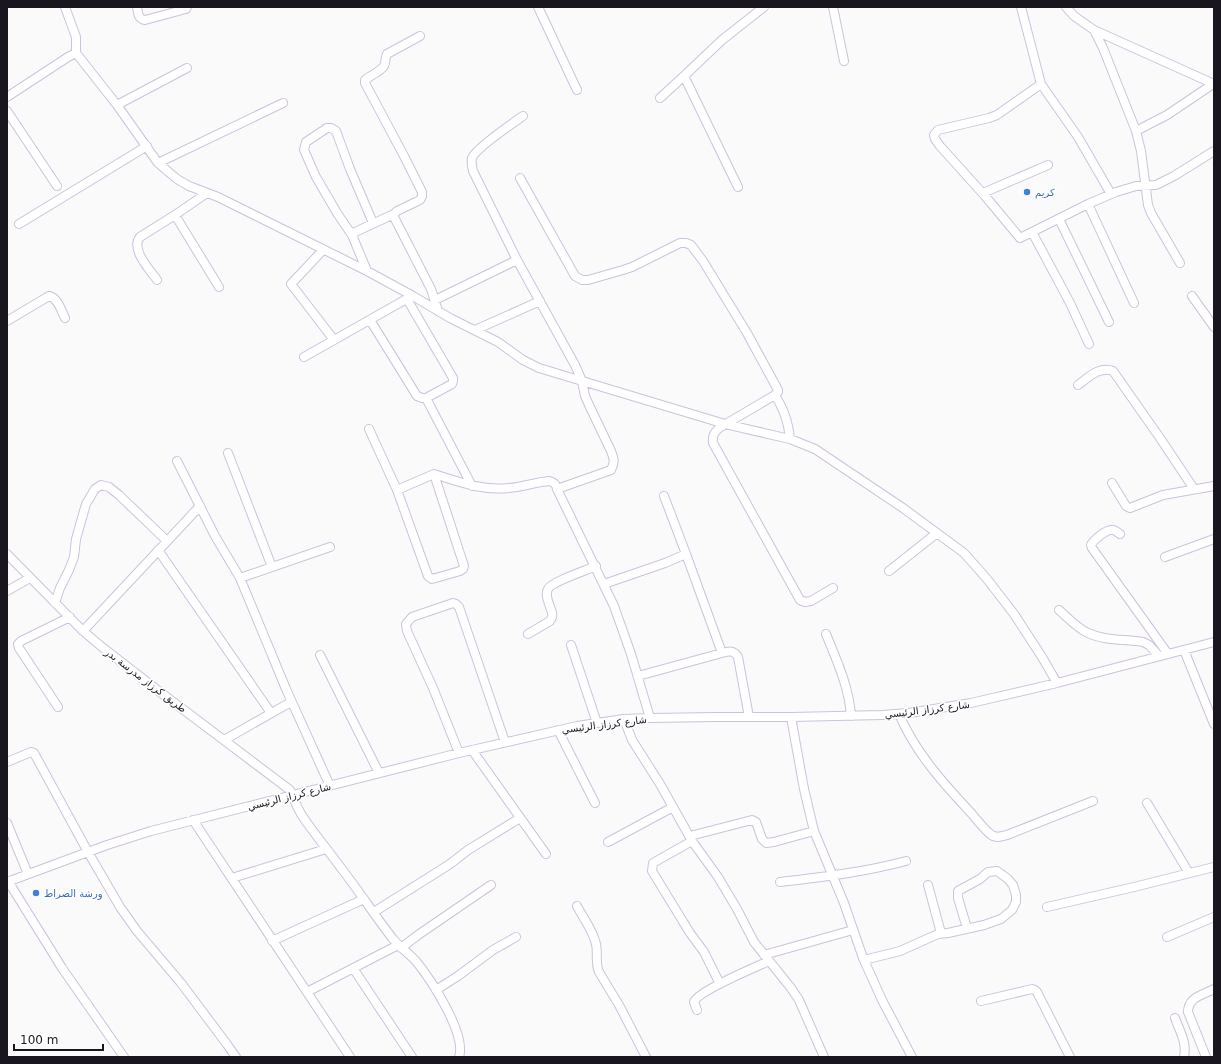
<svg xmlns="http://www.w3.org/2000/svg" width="1221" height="1064" viewBox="0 0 1221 1064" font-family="'DejaVu Sans','Noto Naskh Arabic',sans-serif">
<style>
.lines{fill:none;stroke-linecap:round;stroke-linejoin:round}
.minor-casing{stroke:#cdc1de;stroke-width:10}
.minor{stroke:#fff;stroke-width:8}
.shop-dot{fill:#3f7fe0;stroke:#fff;stroke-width:1.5}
.labels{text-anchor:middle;stroke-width:3.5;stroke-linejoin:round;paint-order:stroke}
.shop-label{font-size:10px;fill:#366cbe;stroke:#fff;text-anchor:start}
.street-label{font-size:10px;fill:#1a1620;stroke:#fff}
</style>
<rect width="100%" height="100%" fill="#fafafa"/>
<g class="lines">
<g class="minor-casing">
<path id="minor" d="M65,7l11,30v16
M137,7c1,6 1,12 8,13l41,-11 1,-2
M538,7l39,83
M833,7l11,54
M1021,7l20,77 37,53 33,57
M1066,7l8,9 20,14 120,54
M1094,30l9,18 33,83
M420,36l-33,18c-2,3 -1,8 -3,12 -4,6 -13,9 -19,14v3l39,73 18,36v4l-2,4 -23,11 -3,3v3l37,72 7,22
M1041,84l-44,31 -8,3 -51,12 -4,5 1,4 5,7 45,50 35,42 68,-34 28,-12 20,-6 20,-1 18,-9 40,-25
M7,97l61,-40 8,-4 41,52 41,58 19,16 12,7 29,11 149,74 46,25 37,22 48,24 25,18 16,8 186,56 65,15 25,10 88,59 61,45 23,26 27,35 28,43 15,26
M660,98l24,-22
M117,105l70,-37
M7,111l50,75
M158,163l125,-60
M520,178l55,98 7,4h6l35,-10 9,-3 48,-24h6l5,2 12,16 44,72 31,57v2l-3,3 -56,33c-5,5 -7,8 -6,15l87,157 5,2 6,-1 22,-13
M738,187l-54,-111 38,-36 42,-33
M983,193l65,-28
M1088,204l46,99
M175,215l44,72
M1059,219l50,103
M19,224l128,-78
M1032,232l38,71 19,41
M352,235l-15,-22 -21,-36 -12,-27 2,-8 21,-14h4l5,3 14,38 23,54
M323,250l-32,34 43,56
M1180,263l-29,-50 -3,-8 -7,-54 -5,-20 31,-16 46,-31
M367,271l-15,-36 1,-2 41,-19
M157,280c-7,-10 -27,-31 -17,-43l35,-22 32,-22
M1192,296l22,31
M435,300l82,-40
M370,320l47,76 5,2h4l26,-14 1,-3v-3l-46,-79
M7,321l42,-25c9,2 12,14 16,22
M475,330l65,-29
M304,357l106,-60
M1078,385c11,-8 21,-19 35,-14l47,67 34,51
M775,395c9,15 13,26 15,44
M426,398l46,88
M369,429l28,61 31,86 4,3 28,-8 3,-2 1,-3 -30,-92
M228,453l44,114
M177,461l38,75 25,42 46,111 44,97
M1112,483l14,23 4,2 33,-13 51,-9
M557,489l57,117 17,48 19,64
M397,490l37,-16c26,8 48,17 75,14 14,-1 27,-6 40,-7 5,1 7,3 8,8l54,-19c4,-7 3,-12 0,-19l-22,-46 -4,-9 -3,-15 -7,-16 -58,-105 -44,-89c-1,-4 -2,-9 -1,-13 4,-10 41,-35 51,-42
M1120,534c-3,-2 -6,-5 -9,-4 -5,0 -18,10 -20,15l1,3 76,106
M158,550l113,163
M7,554l76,77 19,16 54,42 134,101c4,8 7,19 13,27 12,18 26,34 38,51 18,23 34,48 52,71 7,8 15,14 22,21 15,18 52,74 44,97
M686,554l36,99
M1165,557l49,-18
M889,571l48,-38
M240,578l90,-31
M604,584l61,-21 21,-9 -22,-58
M7,591l23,-13
M55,603l5,-15 9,-18 5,-13 2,-18 10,-35 9,-15 6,-4 8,2 10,8 48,46
M1059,610c9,8 18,18 29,23 17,8 37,6 55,9l6,3 10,11
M83,631l117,-125
M528,634l22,-13c4,-5 2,-9 0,-14 -2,-6 -5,-13 -2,-18 3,-7 39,-19 48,-23
M826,634c11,27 23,53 25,82
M571,645l26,78
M1184,650l30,74
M320,655l59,118
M638,676l84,-23c7,-2 12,-3 16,4l11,60
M58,707l-39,-59 -1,-4 3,-3 49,-24
M899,714c16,38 44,69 73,100 6,7 13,17 21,22l5,1 9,-2 86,-34
M791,717l13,72 10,42 30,72 19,55 19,42 30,57
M624,719l8,21 28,44 32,57 26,36 19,32 17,33 37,46 8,12 25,57
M558,730l37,73
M224,740l67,-38
M472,750l74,104
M459,753l-26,-65 -26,-57 -1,-7 6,-7 41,-14 3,1 3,3 46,135
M7,762l24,-10 3,1 54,99 32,55 17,24 44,52 45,60 10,14
M1147,803l42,70
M193,820l157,237
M7,823l21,51
M690,836l62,-16 4,2 6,17 4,4 8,-1 40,-11
M692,841l-39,22 -1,8 38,62 14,19 16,32
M608,842l65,-35
M232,878l94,-29
M8,881l54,87 62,89
M7,882l100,-37 44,-14 308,-78 118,-27 47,-7 26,-1 67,-1h74l91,-2 27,-2 62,-10 86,-20 157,-41
M780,882c43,-5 85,-10 126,-21
M928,885l13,48
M577,906c6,12 16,24 19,38 2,9 -1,19 3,28l20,33 27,52
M1047,907l87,-20 80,-20
M374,912l76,-48 18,-14 52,-32
M1167,937l47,-20
M272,941l92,-42
M401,948l17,-13 73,-50
M764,955l89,-25
M864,960l36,-9 38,-17 10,-1 36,-8 17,-6 11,-9 4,-8v-7l-3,-10 -5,-6 -11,-8 -9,1 -8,7 -22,12v7l9,30
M353,968l59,89
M436,990l22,-14 35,-26 23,-13
M307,992l91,-47
M981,1001l51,-12 3,1 2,2 33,65
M697,1010l-3,-8c4,-11 62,-35 75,-41
M1175,1018c5,14 12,24 9,39
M1206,1057l-18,-45c0,-15 15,-17 26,-23"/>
</g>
<use href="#minor" class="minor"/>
</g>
<g class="shop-dot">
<circle cx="1027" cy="192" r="4"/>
<circle cx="36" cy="893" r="4"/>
</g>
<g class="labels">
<g class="shop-label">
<text x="1035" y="196">كريم</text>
<text x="44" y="897">ورشة الضراط</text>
</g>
<g class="street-label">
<text transform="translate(146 680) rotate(37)" y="4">طريق كرزاز مدرسة بدر</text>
<text transform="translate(927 709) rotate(-7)" y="4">شارع كرزاز الرئيسي</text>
<text transform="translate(604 724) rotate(-7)" y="4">شارع كرزاز الرئيسي</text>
<text transform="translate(289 796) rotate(-14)" y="4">شارع كرزاز الرئيسي</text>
</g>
</g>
<rect width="1221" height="1064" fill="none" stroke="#1a1620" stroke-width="16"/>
<path d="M14 1044v6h89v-6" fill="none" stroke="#1a1620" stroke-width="2"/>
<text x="20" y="1044" font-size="12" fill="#1a1620" stroke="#ffffff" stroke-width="3" paint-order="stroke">100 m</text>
</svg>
